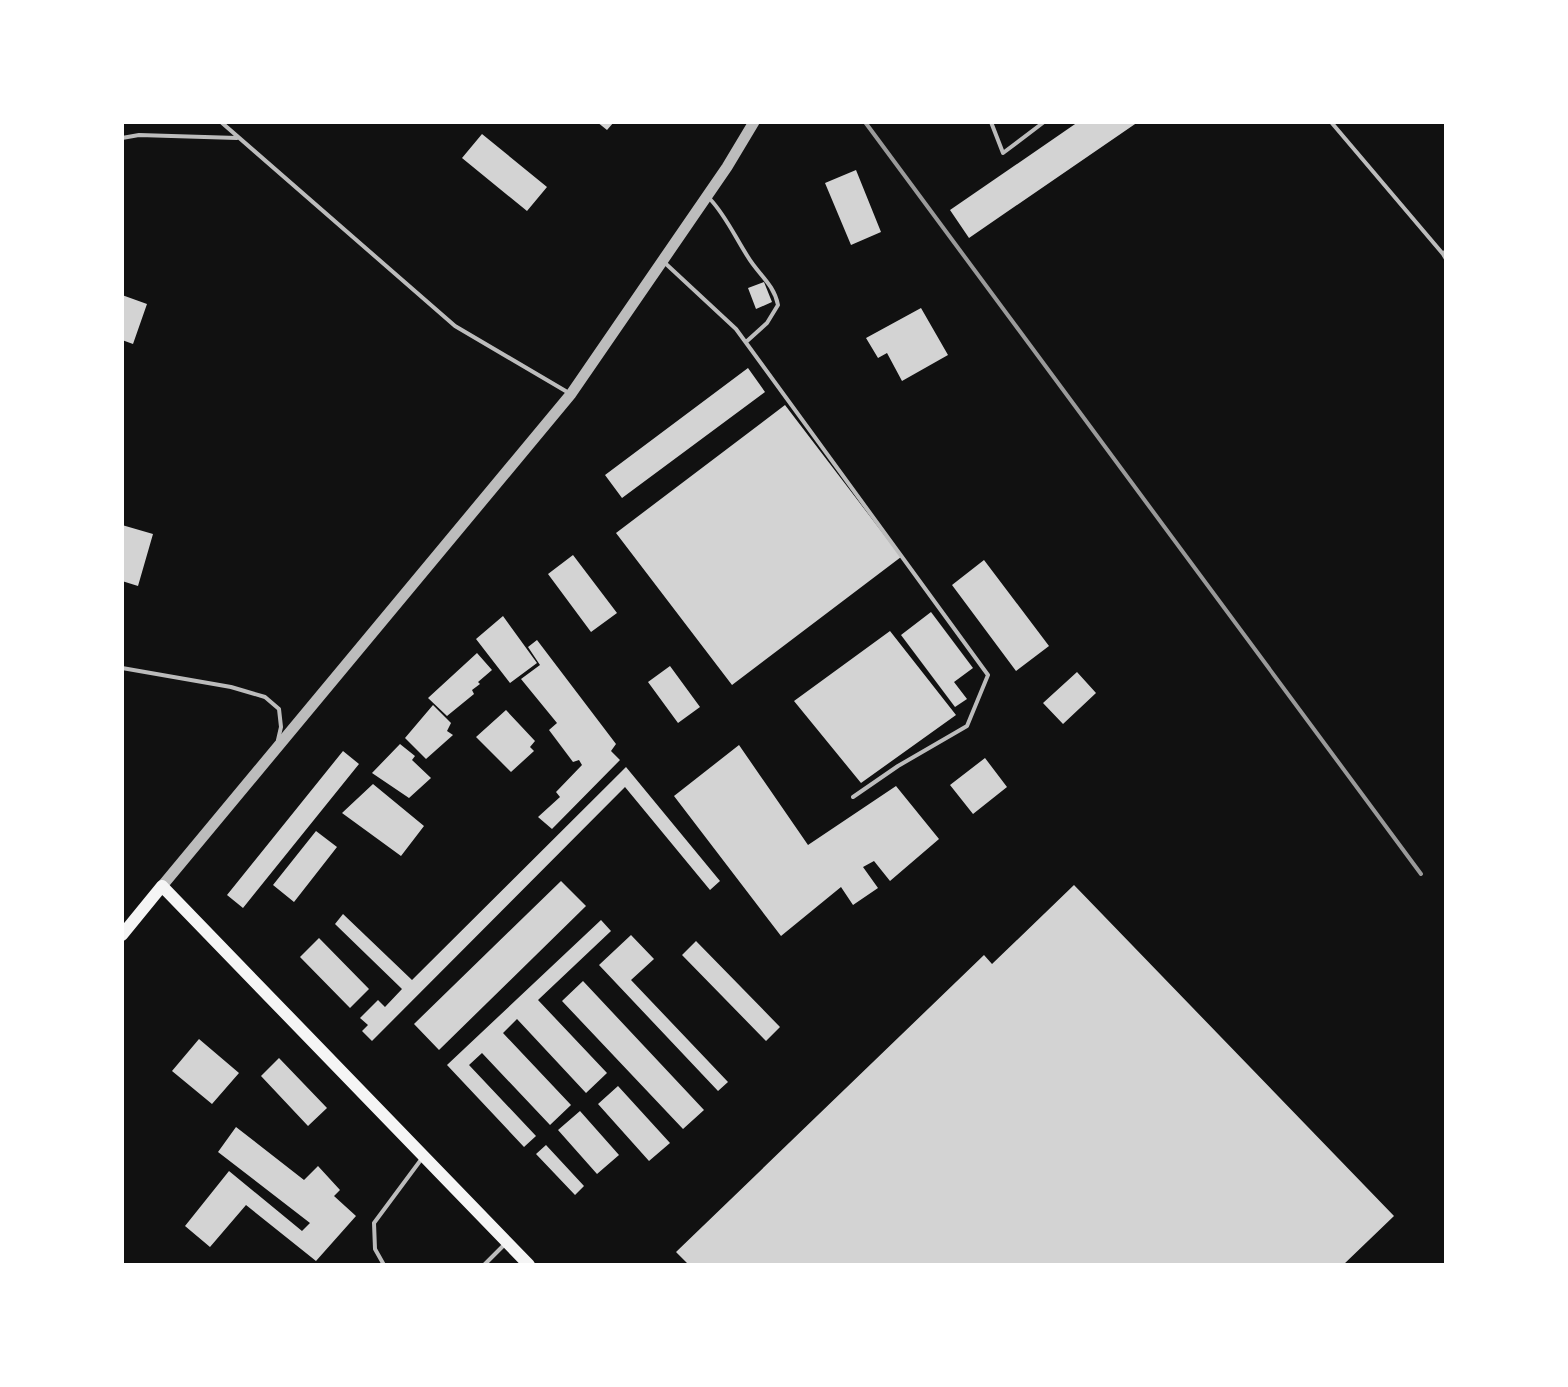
<svg xmlns="http://www.w3.org/2000/svg" width="1568" height="1387" viewBox="0 0 1568 1387" font-family="'Roboto Condensed',sans-serif">
<style>
.building{fill:#d3d3d3}
.lines{fill:none;stroke-linecap:round;stroke-linejoin:round}
.service{stroke:#bcbcbc;stroke-width:4}
.tertiary{stroke:#bcbcbc;stroke-width:11}
.secondary{stroke:#f5f5f5;stroke-width:12}
.rail{stroke:#9a9a9a;stroke-width:4}
</style>
<rect width="100%" height="100%" fill="#111"/>
<path class="building" d="M597,122h17l-7,8z
M1078,122h60l-169,116 -19,-28z
M482,134l65,53 -20,24 -65,-53z
M856,170l25,62 -30,13 -26,-62z
M764,282l8,20 -16,7 -8,-21z
M122,295l25,9 -14,40 -11,-4z
M921,308l27,47 -46,26 -15,-28 -9,5 -12,-20z
M748,368l17,24 -143,106 -17,-23z
M785,405l116,152 -169,128 -116,-152z
M122,525l31,9 -15,52 -16,-5z
M573,555l44,58 -26,19 -43,-58z
M984,560l65,86 -33,25 -64,-86z
M931,612l42,56 -19,14 13,17 -12,8 -54,-72z
M503,616l34,47 -27,20 -34,-44z
M890,631l66,84 -95,68 -67,-82z
M537,640l79,104 -5,7 9,9 -68,69 -14,-12 22,-20 -4,-5 26,-27 -3,-5 -6,2 -24,-32 8,-7 -36,-44 19,-14 -12,-18z
M477,653l15,17 -14,12 2,2 -8,6 2,4 -27,22 -19,-18z
M670,666l30,41 -22,16 -30,-41z
M1077,672l19,21 -33,31 -20,-21z
M433,705l18,18 -4,8 6,4 -27,24 -21,-21z
M506,710l29,31 -5,6 4,4 -23,21 -35,-35z
M400,744l15,12 -3,4 19,18 -22,20 -37,-25z
M739,745l69,100 88,-59 43,53 -49,42 -16,-20 -11,6 15,21 -25,17 -12,-18 -60,49 -107,-140z
M343,751l16,13 -116,144 -16,-13z
M985,758l22,29 -34,27 -23,-29z
M626,767l94,114 -10,9 -85,-103 -253,254 -10,-10 6,-6 -8,-7 18,-18 7,7 17,-18 -67,-65 8,-10 69,66z
M373,784l51,42 -23,30 -59,-43z
M316,831l21,16 -43,55 -21,-17z
M561,881l25,25 -147,144 -25,-26z
M1074,885l320,331 -51,49h-654l-13,-13 308,-297 8,9z
M601,920l10,11 -73,69 69,73 -21,20 -69,-74 -14,14 68,72 -21,20 -68,-72 -13,12 67,71 -12,11 -77,-82z
M631,935l23,24 -23,21 97,102 -10,9 -119,-126z
M319,938l50,51 -19,19 -50,-51z
M696,941l84,86 -14,14 -84,-86z
M583,981l121,129 -21,19 -121,-128z
M199,1039l40,34 -27,31 -40,-33z
M279,1058l48,50 -19,18 -47,-50z
M618,1086l52,57 -21,18 -51,-57z
M580,1111l39,44 -22,19 -39,-44z
M236,1127l68,53 14,-14 22,24 -6,6 22,20 -40,45 -70,-56 -36,42 -25,-21 44,-55 73,60 8,-8 -92,-71z
M546,1145l38,41 -9,9 -39,-41z"/>
<g class="lines">
<path class="service" d="M221,122l234,204 114,67
M991,122l12,31 41,-31
M1331,122l112,132
M122,138l17,-3 98,3
M710,199c16,17 25,38 38,58 10,17 26,27 30,48l-11,18 -21,19
M1446,251l-3,3 3,5
M665,263l71,66 252,346 -21,51 -69,40 -45,31
M122,668l109,19 34,10 14,12 2,18 -3,13
M384,1265l-9,-16 -1,-26 49,-66
M484,1265l21,-21"/>
<path class="tertiary" d="M162,886l409,-492 156,-227 27,-45"/>
<path class="secondary" d="M122,935l40,-49 367,379"/>
<path class="rail" d="M865,122l556,752"/>
</g>
<rect width="1568" height="1387" fill="none" stroke="#ffffff" stroke-width="248"/>
</svg>
